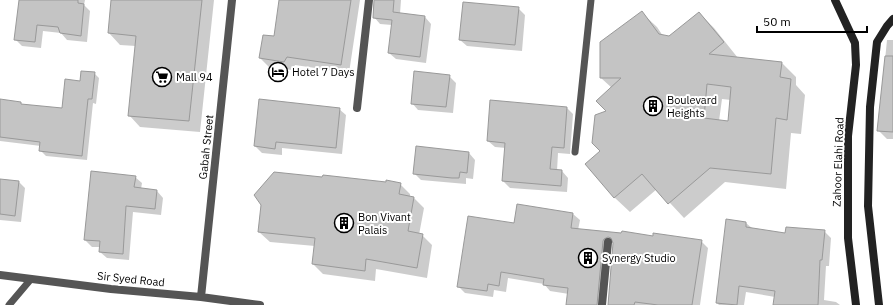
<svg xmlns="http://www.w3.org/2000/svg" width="893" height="305" viewBox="0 0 893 305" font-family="'IBM Plex Sans',sans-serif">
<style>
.shadow{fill:#0003;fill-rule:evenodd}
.building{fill:#c4c4c4;stroke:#999;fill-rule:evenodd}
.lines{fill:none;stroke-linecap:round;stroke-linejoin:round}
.lane{stroke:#555;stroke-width:7}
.street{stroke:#555;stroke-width:8}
.secondary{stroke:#222;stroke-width:8}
.labels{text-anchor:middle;stroke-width:4;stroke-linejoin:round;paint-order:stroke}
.poi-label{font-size:11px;fill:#000;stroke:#fff;text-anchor:start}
.street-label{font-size:11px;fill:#000;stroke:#fff}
</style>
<rect width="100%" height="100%" fill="#fff"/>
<path class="shadow" d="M20,0h65l-1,5 6,6 -3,31 -20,-2 -6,-7 -18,-2 -2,17 -19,-2 -7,-7z
M112,0h102l-14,132 -60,-5 -11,-12 7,-69 -16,-1 -11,-12z
M280,0h80l-11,73 -54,-8 -3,5 -23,-3 -9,-9 15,-20z
M375,0h26l-1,14 25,3 6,7 -5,39 -30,-4 -7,-6 3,-28 -12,-1 -6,-7z
M518,8l7,7 -3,36 -55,-5 -7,-6z
M642,13l15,14 6,9 6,1 30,-24 15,15 24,30 43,4 15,15v8l9,10 -4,39 -10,-1 -5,56 -61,-7 -41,36 -27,-29 -27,23 -15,-14 -29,-33 16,-14 10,-63 -11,-10zM722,99l9,1 -2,22 -10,-1z
M887,40h6v99h-6l-9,-9z
M94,73l5,5 -3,26 -3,-1 -6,57 -41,-4 -5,-5v-5l-41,-5v-41l20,3 2,2 41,4 18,-27z
M449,76l7,7 -3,30 -35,-3 -6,-7z
M567,108l6,6 -3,40 -12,-1 -1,18h5l6,7 -1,14 -57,-4 -7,-7 3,-33 -11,-1 -7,-6z
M339,109l7,6 -4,39 -60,-6v7l-20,-2 -7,-7z
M469,153l6,7 -2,19 -7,-1v6l-45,-4 -7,-7z
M135,177l7,6 -1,6 16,2 6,7 -2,17 -28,-3 -4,48 -22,-2 -7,-6 1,-5h-9l-7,-7z
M0,180l19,2 6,6 -4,34 -21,-2z
M400,184l10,10v3l4,1 10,10 -5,27h3l10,10 -5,33 -51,-9 -1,12 -52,-7 -10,-10 2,-18 -45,-4 -11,-10z
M517,205l56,9 7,6 -2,10 123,11 7,7 -8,57h-91l5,-62h-2l-3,5 -5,57h-37l2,-11 -19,-3 -6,-7 -36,-6 -2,14 -12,-2 -1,7 -28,-4 -7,-7 57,-62z
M746,223l7,6 33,6 38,-4 7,7 -2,28h-3l-2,34 12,2 4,3h-66l1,-8 -29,-5 -2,13h-25l-2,-2z"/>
<path class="building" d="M19,0h59v3l6,1 -3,32 -21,-3 -2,-6 -21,-2 -2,17 -21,-2z
M111,0h91l-13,121 -61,-5 8,-80 -28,-3z
M279,0h72l-10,65 -54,-8 -3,5 -25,-4 4,-23 11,1z
M374,0h20l-1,12 32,4 -5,41 -32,-4 4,-33 -19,-2z
M463,2l56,5 -4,38 -56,-5z
M642,11l17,23 10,2 30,-24 25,30 -15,12 73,8 -2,15 11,2 -4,41 -11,-2 -5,56 -61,-6 -42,36 -26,-30 -28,24 -29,-34 15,-13 -8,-8 3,-28 11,-4 -10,-10 25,-23h-21v-36zM707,84l24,3 -3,34 -24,-3z
M885,56h8v76l-16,-1z
M81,71l14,1 -3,27h-4l-6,57 -43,-5 1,-9 -40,-5v-38l21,3v2l41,4 3,-29 15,2z
M414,71l36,4 -4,32 -35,-3z
M259,99l81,9 -4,40 -60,-6 -1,7 -21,-3z
M490,100l77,7 -3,41 -12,-1 -2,22 12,1 -1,16 -59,-5 3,-38 -18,-2z
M416,146l53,6 -2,21 -7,-1 -1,6h-7l-39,-4z
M91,171l45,5 -2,11 23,3 -2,19 -29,-3 -3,48 -24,-2 1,-11 -16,-1z
M274,172l48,5 1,-2 63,7v-2l15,3 -2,11 15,3 -6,34 15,3 -6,34 -51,-9 -1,12 -53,-7 3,-26 -57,-6 3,-27 -7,-10z
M0,179l19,2 -4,35 -15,-2z
M517,204l56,9 -2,15 50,5 1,-2 31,5v-3l49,7 -10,65h-34l-23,-3 -1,3h-26l5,-62 -2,-5 -3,-1 -4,2 -1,2 -6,64h-31l2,-17 -25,-3 1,-6 -43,-7 -2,14 -11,-2 -1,7 -30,-4 11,-71 46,7z
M726,219l20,3v5l39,6 1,-6 39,3 -3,30h-2l-2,45h-45l2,-14 -36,-5 -2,19 -21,-2z"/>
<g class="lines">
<path class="lane" d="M575,152l16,-152
M9,305l22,-26"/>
<path class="street" d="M357,108l12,-108
M0,275l111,14 90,8 59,8
M201,297l31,-297
M602,305l6,-63"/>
<path class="secondary" d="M835,0l20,43 1,22 -8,71v102l8,67
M879,305l-11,-99 2,-99 7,-65 10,-16 6,-7"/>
</g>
<defs>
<g id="hotel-ring" transform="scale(1)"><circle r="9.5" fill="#fff" stroke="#000" stroke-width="1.5"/><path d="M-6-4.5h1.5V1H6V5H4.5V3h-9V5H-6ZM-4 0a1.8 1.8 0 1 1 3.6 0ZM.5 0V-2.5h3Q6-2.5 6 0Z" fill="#000"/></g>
<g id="supermarket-ring" transform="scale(1)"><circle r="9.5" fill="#fff" stroke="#000" stroke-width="1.5"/><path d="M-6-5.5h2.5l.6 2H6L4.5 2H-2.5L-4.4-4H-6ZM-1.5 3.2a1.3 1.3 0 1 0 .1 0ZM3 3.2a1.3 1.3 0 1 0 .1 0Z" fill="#000"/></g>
<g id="building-ring" transform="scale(1)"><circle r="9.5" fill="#fff" stroke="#000" stroke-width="1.5"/><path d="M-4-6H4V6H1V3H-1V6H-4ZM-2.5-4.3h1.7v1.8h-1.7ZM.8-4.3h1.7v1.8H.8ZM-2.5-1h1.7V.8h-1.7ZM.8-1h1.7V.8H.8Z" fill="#000"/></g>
</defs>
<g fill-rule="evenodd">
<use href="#hotel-ring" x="278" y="72"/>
<use href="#supermarket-ring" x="162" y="77"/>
<use href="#building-ring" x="653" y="106"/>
<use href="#building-ring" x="344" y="223"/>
<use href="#building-ring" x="588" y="258"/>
</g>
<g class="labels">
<g class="poi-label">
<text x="292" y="76">Hotel 7 Days</text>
<text x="176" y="81">Mall 94</text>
<text x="667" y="104">Boulevard<tspan x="667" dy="13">Heights</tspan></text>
<text x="358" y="221">Bon Vivant<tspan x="358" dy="13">Palais</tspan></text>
<text x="602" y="262">Synergy Studio</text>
</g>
<g class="street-label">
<text transform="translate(206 147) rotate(-84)" y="4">Gabah Street</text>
<text transform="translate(838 162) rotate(-88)" y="4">Zahoor Elahi Road</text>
<text transform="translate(131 279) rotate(6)" y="4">Sir Syed Road</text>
</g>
</g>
<path d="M757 26v6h110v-6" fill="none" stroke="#000000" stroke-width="2"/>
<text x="763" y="26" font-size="12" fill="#000000" stroke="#ffffff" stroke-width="3" paint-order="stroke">50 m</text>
</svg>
